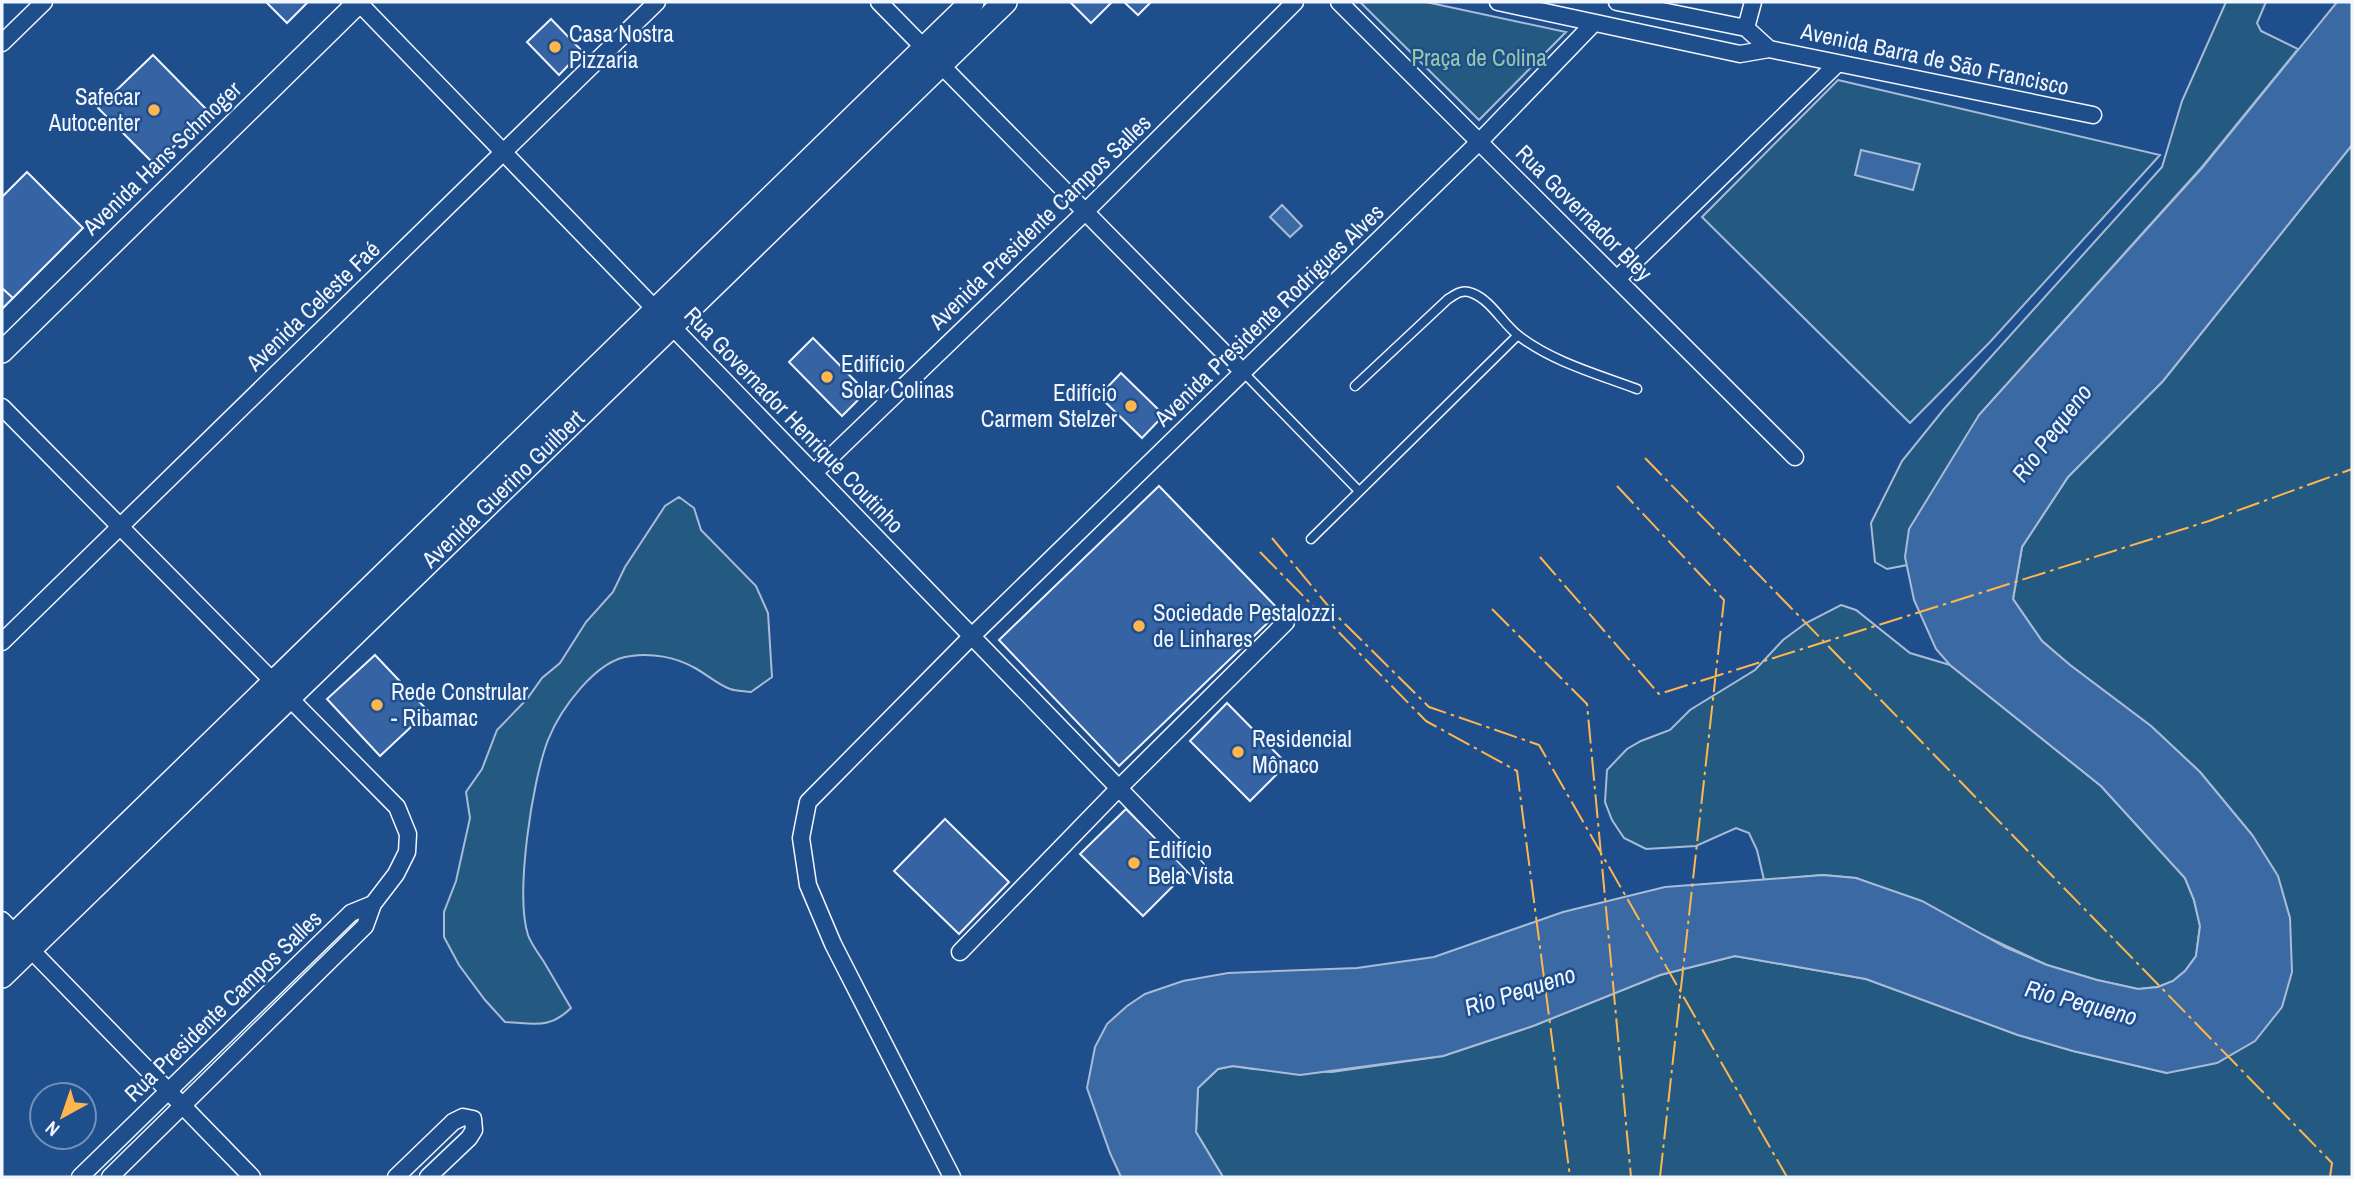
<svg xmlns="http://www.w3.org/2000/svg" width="2354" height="1179" viewBox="0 0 2354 1179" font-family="'Archivo Narrow',sans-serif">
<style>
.green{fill:#245a82;stroke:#a8bbd7;stroke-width:2}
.water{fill:#3b69a3;stroke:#a8bbd7;stroke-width:2}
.building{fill:#3563a3;stroke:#f2f6ff;stroke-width:2}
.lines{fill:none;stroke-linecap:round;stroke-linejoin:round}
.service-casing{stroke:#f2f6ff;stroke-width:11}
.minor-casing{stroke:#f2f6ff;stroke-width:19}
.tertiary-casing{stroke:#f2f6ff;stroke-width:24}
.secondary-casing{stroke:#f2f6ff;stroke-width:26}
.service{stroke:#1f4e8c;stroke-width:8}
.minor{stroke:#1f4e8c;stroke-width:16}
.tertiary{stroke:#1f4e8c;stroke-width:21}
.secondary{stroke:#1f4e8c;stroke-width:23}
.power{stroke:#ffb74d;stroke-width:2;stroke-dasharray:24 5 3.5 5;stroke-linecap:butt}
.poi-dot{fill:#ffb74d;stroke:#1f4e8c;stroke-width:2.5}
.labels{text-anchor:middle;stroke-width:5;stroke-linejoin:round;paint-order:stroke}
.poi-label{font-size:23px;fill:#f2f6ff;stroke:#1f4e8c;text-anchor:start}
.park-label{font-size:23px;fill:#97c8a6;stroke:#1f4e8c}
.street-label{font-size:23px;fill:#f2f6ff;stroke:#1f4e8c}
.water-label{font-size:24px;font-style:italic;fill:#f2f6ff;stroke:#1f4e8c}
</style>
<rect width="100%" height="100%" fill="#1f4e8c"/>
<path class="green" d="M1360,2h66l140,30 -87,88z
M2226,2h40l-9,21 4,8 37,18 -96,118 -223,248 -72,150 -20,4 -12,-7 -4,-39 31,-62 42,-52 218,-242 20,-66z
M1838,80l322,75 -170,187 -80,81 -208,-206z
M2352,145v1032h-1129l-27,-45 2,-44 20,-19 15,-3 20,3 79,3 111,-16 90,-30 127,-51 75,-19 131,23 152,56 55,16 94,22 86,-237 -53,-64 -49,-46 -81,-61 -28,-24 -29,-42 9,-52 46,-70 95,-96z
M679,497l15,11 7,22 55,56 12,27 4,64 -21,15c-6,-1 -15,-1 -21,-3 -13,-5 -25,-16 -37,-22 -18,-10 -41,-14 -62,-11 -35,3 -71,54 -83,84 -16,41 -33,154 -20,195 3,9 11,19 16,27 9,15 18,31 27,46 -22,22 -38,15 -66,14l-20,-22 -26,-35 -15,-28v-25l12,-31 14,-63 -4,-26 16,-23 15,-39 30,-31 15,-21 18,-15 26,-41 27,-30 12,-25 40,-61z
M1841,605l15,5 54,43 40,12 151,121 84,92 9,22 6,26 -4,30 -11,15 -12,10 -15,6 -20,2 -41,-9 -50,-15 -165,-77 -26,-10 -33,-3 -59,5 -7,-30 -8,-17 -13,-5 -40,18 -50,3 -22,-11 -12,-18 -7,-18 2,-32 20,-21 14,-8 29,-11 20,-20 65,-40 28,-30 23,-17z"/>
<path class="water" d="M2337,2h15v143l-189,236 -95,96 -46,70 -9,52 29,42 28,24 81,61 49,46 53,64 25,40 12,42 2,54 -10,35 -27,34 -38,22 -50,10 -94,-22 -55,-16 -152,-56 -131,-23 -75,19 -127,51 -90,30 -143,19 -67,-9 -15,3 -20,19 -2,44 27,45h-102l-11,-24 -23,-65 8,-41 12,-23 20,-18 18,-12 38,-13 45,-8 129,-5 77,-11 129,-45 102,-25 158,-12 33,3 66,23 83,46 42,18 50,15 41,9 20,-2 15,-6 12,-10 11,-15 4,-30 -6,-26 -9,-22 -84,-92 -151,-121 -14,-16 -22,-49 -9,-43 4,-28 70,-114 223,-247z
M1861,150l59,14 -7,26 -58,-15z
M1282,205l20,21 -12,11 -20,-20z"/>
<path class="building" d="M266,2h42l-21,21z
M1070,2h42l-21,21z
M1124,2h27l-13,13z
M551,19l31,32 -23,24 -32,-33z
M153,55l56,57 -54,53 -57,-57z
M27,172l56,56 -70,70 -11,-10v-91z
M2,288l11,10 -11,11z
M813,338l53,54 -24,24 -53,-54z
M1121,373l43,42 -22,23 -43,-42z
M1159,486l121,125 -161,155 -120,-126z
M375,655l53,56 -48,45 -53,-57z
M1227,703l60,61 -37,37 -60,-60z
M1126,809l62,62 -45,45 -63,-62z
M945,819l64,63 -50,52 -65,-63z"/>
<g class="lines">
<g class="service-casing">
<path id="service" d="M1243,372l116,119
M1355,386l93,-87c8,-5 14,-10 24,-6 19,7 31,31 47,43 34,26 78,38 118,53
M1311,539l207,-204"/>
</g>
<g class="minor-casing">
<path id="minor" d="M358,2l839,867
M879,2l364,370
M1339,2l456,455
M1498,2l242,52 29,-5 324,66
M1617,2l129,26 23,21
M1746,28l7,-26
M2,43l42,-41
M1618,278l220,-215
M2,407l395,400 11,27 -1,18 -11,22 -23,30 -8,22 -255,251
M814,473l271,-261 210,-210
M2,642l655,-640
M2,920l250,257
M960,952l159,-164 167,-166
M80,1177l271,-264 22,-9
M396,1177l57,-55 10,-5 10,2 1,11 -5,8 -41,39
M952,1177l-119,-233 -25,-59 -7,-47 7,-36 164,-166 508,-495 114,-118"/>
</g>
<g class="tertiary-casing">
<path id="tertiary" d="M2,352l357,-350"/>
</g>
<g class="secondary-casing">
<path id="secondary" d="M2,947l970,-945
M2,976l1003,-974"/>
</g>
<use href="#service" class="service"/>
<use href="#minor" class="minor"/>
<use href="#tertiary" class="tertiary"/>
<use href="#secondary" class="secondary"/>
<path class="power" d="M1645,458l687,705 -2,14
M1617,486l107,114 -64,577
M1272,538l62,75 95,94 110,38 248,432
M1260,552l166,169 91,50 53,406
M1540,557l119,137 550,-173 143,-52
M1492,609l95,95 44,473"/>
</g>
<g class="poi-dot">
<circle cx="555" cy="47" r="7"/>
<circle cx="154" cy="110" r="7"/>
<circle cx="827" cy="377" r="7"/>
<circle cx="1131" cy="406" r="7"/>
<circle cx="1139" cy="626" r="7"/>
<circle cx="377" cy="705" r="7"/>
<circle cx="1238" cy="752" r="7"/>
<circle cx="1134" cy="863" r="7"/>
</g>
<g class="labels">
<g class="poi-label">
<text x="569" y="42">Casa Nostra<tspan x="569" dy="26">Pizzaria</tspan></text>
<text x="140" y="105" text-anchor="end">Safecar<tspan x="140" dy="26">Autocenter</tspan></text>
<text x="841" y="372">Edifício<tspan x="841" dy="26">Solar Colinas</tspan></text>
<text x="1117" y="401" text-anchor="end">Edifício<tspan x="1117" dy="26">Carmem Stelzer</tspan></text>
<text x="1153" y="621">Sociedade Pestalozzi<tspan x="1153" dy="26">de Linhares</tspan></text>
<text x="391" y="700">Rede Constrular<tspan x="391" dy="26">- Ribamac</tspan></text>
<text x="1252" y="747">Residencial<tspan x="1252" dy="26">Mônaco</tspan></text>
<text x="1148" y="858">Edifício<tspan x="1148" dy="26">Bela Vista</tspan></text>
</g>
<g class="park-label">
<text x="1479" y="66">Praça de Colina</text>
</g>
<g class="street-label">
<text transform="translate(1935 59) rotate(12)" y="8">Avenida Barra de São Francisco</text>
<text transform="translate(162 158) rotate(-44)" y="8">Avenida Hans Schmoger</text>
<text transform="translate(1584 213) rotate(45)" y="8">Rua Governador Bley</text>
<text transform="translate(1040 222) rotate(-44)" y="8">Avenida Presidente Campos Salles</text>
<text transform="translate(313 306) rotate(-44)" y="8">Avenida Celeste Faé</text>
<text transform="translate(1269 315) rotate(-44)" y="8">Avenida Presidente Rodrigues Alves</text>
<text transform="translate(794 420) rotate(46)" y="8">Rua Governador Henrique Coutinho</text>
<text transform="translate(503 489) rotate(-44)" y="8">Avenida Guerino Guilbert</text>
<text transform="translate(223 1006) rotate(-44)" y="8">Rua Presidente Campos Salles</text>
</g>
<g class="water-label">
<text transform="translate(2052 433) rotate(-53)" y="8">Rio Pequeno</text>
<text transform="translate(1520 991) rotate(-18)" y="8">Rio Pequeno</text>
<text transform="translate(2081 1003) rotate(15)" y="8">Rio Pequeno</text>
</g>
</g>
<rect width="2354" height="1179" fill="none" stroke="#f2f6ff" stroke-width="7"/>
<g transform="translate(63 1116) rotate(220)"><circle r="33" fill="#1f4e8c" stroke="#7391ba" stroke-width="2"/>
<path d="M0-5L12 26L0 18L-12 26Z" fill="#ffb74d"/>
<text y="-10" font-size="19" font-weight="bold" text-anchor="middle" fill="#f2f6ff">N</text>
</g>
</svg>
